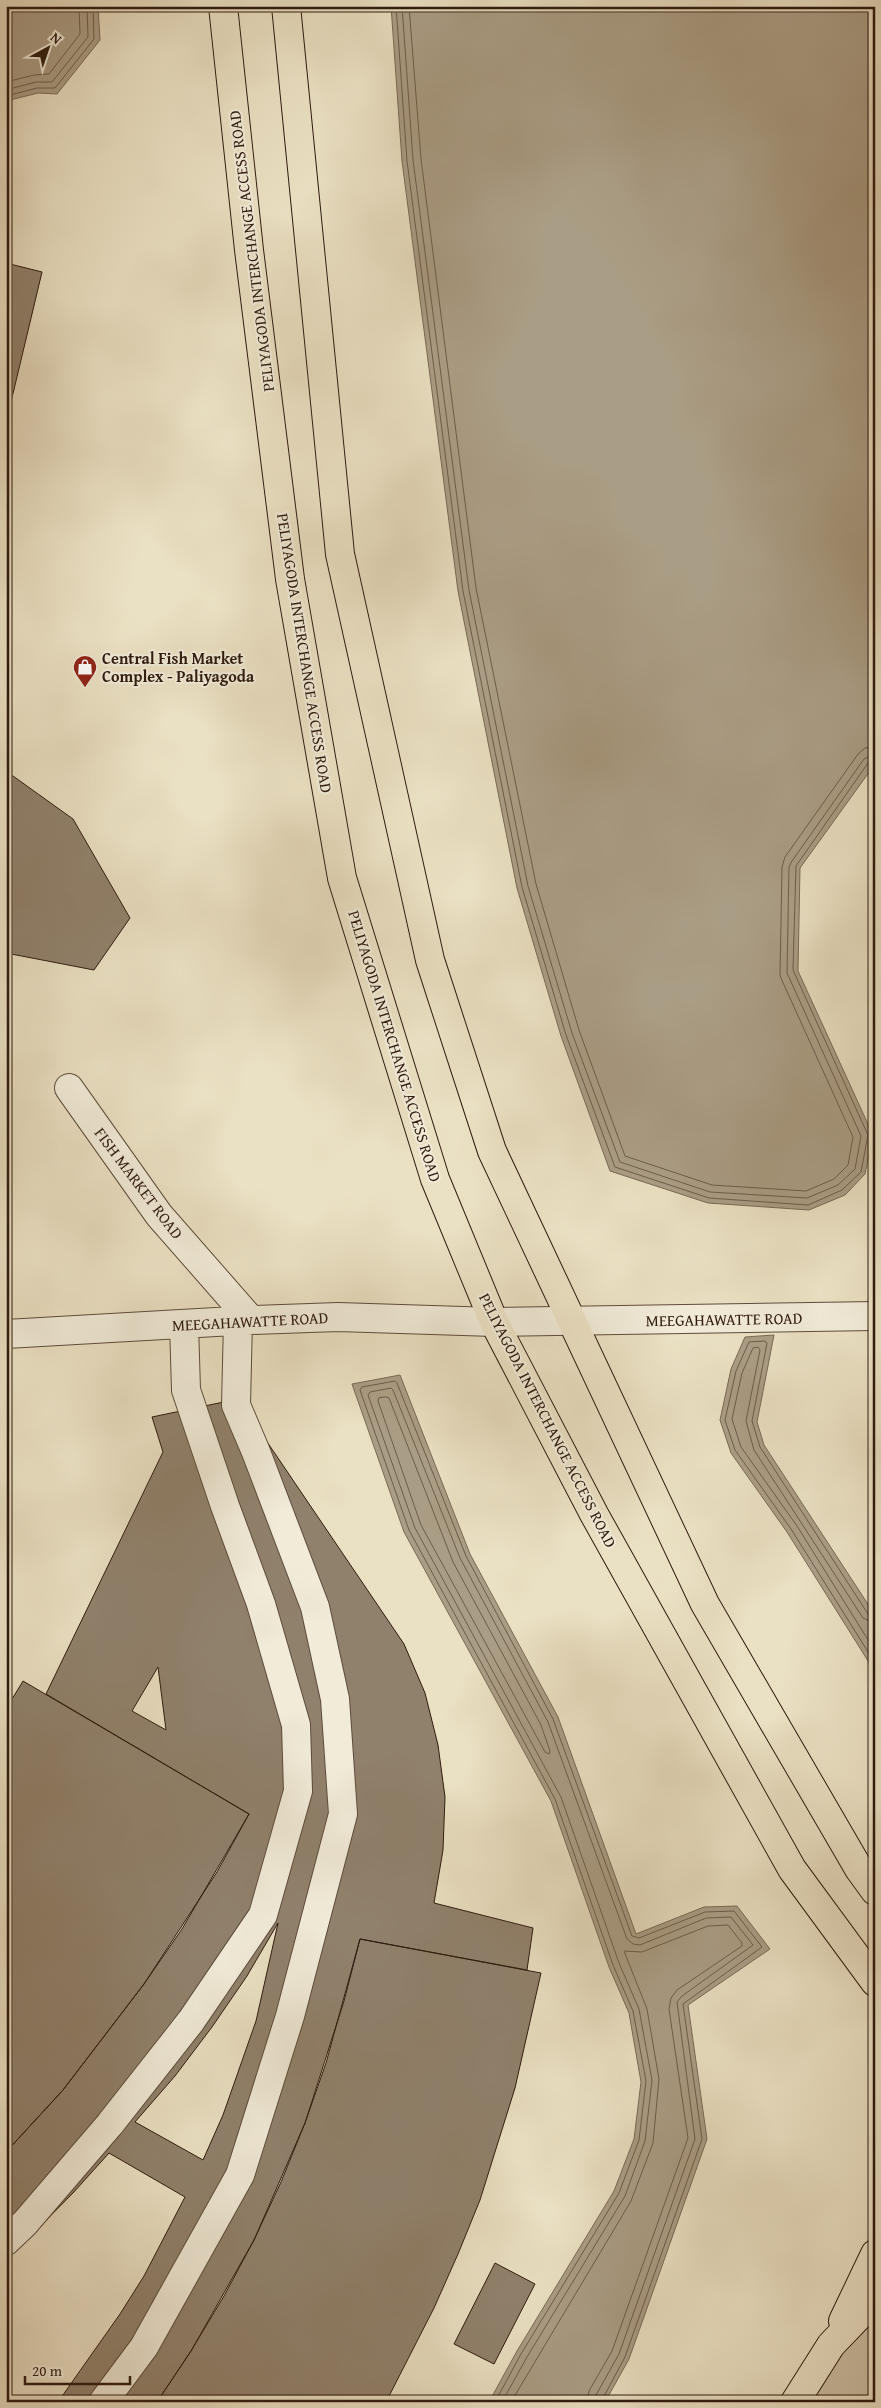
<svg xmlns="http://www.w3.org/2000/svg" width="881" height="2408" viewBox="0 0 881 2408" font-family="'Gentium Book Plus',serif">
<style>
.green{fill:#cabfa4;stroke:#7c6d59}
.water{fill:#aa9d85;stroke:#786955}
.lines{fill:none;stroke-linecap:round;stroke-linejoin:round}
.shore{stroke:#6c5c4a;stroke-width:1}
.building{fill:#90816c;stroke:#2e1b0e;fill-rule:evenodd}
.minor-casing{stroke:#5d4c3b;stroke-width:30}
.highway-casing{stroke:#2e1b0e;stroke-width:30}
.minor{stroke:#f1ebd8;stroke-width:28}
.highway{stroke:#eae0c3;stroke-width:28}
.labels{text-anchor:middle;stroke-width:4;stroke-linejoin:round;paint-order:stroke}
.street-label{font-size:16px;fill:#2e1b0e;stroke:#f1ebd8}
.poi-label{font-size:16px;font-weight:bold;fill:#2e1b0e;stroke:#f1ebd8;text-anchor:start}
</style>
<rect width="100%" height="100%" fill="#eae0c3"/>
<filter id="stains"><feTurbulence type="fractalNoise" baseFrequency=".004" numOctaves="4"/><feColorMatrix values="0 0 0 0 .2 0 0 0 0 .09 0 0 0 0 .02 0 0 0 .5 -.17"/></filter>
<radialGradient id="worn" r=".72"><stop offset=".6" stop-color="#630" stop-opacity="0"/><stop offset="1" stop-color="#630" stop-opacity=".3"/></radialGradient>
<path class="green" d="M875,2311v91h-63l18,-35z"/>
<path class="water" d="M6,6h92l2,34 -43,54 -19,-1 -32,8z
M391,6h484v758l-75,104 -2,103 75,164 -8,39 -20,21 -36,15 -101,-7 -98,-32 -49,-135 -44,-148 -59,-297 -56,-430z
M774,1335l-17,87 7,23 111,170v57l-88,-140 -56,-79 -11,-33 11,-51 14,-32z
M400,1375l70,179 88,163 78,217 68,-27 33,-1 33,43 -82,56 19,134 -78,220 -24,43h-116l28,-51 97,-160 20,-52 7,-57 -12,-69 -20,-46 -58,-166 -147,-269 -52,-148z"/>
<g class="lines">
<path class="shore" d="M396,6l11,155 56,430 59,296 44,148 49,132 94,31 99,7 34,-15 19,-18 7,-37 -75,-165 3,-104 72,-103 7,-3
M402,6l11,154 56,430 59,296 44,147 48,129 90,30 97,6 31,-13 17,-16 6,-33 -74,-163 2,-106 3,-6 72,-102 11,-5
M409,6l12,153 55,429 60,296 43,146 46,126 87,29 94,6 28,-12 14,-14 5,-28 -73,-161 2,-109 3,-10 73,-103 7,-6 10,-1
M6,82l28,-7 15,-1 31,-40 -1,-28
M6,90l30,-8h16l36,-45 -1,-31
M6,96l31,-8h18l39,-49 -1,-33
M386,1397l3,1 64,164 88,163 9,26 -1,3 -4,-2 -124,-227 -43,-124 1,-3z
M875,1617l-7,-3 -108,-167 -8,-26 15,-78 -2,-2 -16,1 -13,29 -11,49 10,30 56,79 84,134
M875,1623l-12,-5 -109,-168 -8,-29 14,-71 -2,-3 -5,1 -11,25 -10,46 9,28 56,79 78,125
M495,2402l26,-48 98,-161 20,-53 7,-59 -13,-70 -20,-46 -58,-166 -146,-269 -49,-140 2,-3 33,-6 2,2 69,173 87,163 79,217 7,2 66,-26 29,-1 28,36 -79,57 19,135 -77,218 -24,45
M502,2402l25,-45 98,-161 20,-55 7,-61 -13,-71 -20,-46 -58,-166 -146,-269 -47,-133 2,-3 21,-4 2,2 67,168 88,164 79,217 6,5 7,1 66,-27 25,-1 22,28 -71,51 -5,6 18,137 -76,215 -23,41 -2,7
M511,2402l120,-201 22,-58 6,-64 -12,-70 -23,-58 18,1 66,-26 20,-1 14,18v3l-65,44 -6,8 -2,11 19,129 -76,213 -23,40 -2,11"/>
</g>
<path class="building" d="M6,263l36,9 -36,151z
M6,771l67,48 57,99 -36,52 -88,-17z
M238,1399l166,245 21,49 13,52 7,52 -2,53 -9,53 99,25 -6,42 -167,-31 -16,62 -39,122 -51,117 -63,111 -34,51h-99l62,-88 24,-38 41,-79 -76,-44 -36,40 -67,68v-109l57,-62 81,-106 73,-112 32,-58 -203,-120 117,-242 -11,-35zM158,1667l8,63 -34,-19zM278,1923l-22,98 -33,94 -20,45 -68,-38 40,-46 37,-49 35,-51z
M23,1681l226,133 -67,115 -38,55 -81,106 -57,62v-443z
M360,1939l181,34 -26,115 -35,112 -22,54 -24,54 -48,94h-229l34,-51 33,-55 30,-56 27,-58 24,-59 21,-60z
M495,2263l40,21 -41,80 -40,-20z"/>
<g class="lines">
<g class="minor-casing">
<path id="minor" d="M69,1088l90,127 92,105
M6,1334l245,-14 87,-3 156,5 381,-6
M6,2241l19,-18 85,-99 81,-103 72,-106 35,-124 -2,-66 -35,-121 -36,-98 -39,-116 -2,-66
M103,2402l41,-55 96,-172 50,-159 53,-202 -8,-115 -20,-92 -59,-155 -20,-47 2,-84"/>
</g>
<g class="highway-casing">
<path id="highway" d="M223,6l26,244 41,329 52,299 93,301 59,143 100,192 198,355 83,113
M286,6l54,548 90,406 62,191 213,453 154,265 16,22
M843,2321l32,-67
M795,2402l36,-57 44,-46"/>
</g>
<use href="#minor" class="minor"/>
<use href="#highway" class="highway"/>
</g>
<defs>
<g id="shop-pin" transform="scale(1.25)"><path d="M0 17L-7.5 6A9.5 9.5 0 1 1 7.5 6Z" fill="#8f2418" stroke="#f1ebd8"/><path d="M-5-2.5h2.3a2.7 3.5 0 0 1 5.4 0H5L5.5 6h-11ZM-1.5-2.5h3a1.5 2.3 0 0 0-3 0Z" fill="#fff"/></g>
</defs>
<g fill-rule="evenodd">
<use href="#shop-pin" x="85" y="667"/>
</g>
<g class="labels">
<g class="street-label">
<text transform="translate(251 251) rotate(-97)" y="6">PELIYAGODA INTERCHANGE ACCESS ROAD</text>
<text transform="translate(305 653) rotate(81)" y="6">PELIYAGODA INTERCHANGE ACCESS ROAD</text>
<text transform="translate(395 1046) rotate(73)" y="6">PELIYAGODA INTERCHANGE ACCESS ROAD</text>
<text transform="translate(139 1183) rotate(53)" y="6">FISH MARKET ROAD</text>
<text transform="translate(724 1319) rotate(-1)" y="6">MEEGAHAWATTE ROAD</text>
<text transform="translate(250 1321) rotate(-3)" y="6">MEEGAHAWATTE ROAD</text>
<text transform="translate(548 1420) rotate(63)" y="6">PELIYAGODA INTERCHANGE ACCESS ROAD</text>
</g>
<g class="poi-label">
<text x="102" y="664">Central Fish Market<tspan x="102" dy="18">Complex - Paliyagoda</tspan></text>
</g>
</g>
<rect width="881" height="2408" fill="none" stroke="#eae0c3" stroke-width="25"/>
<rect x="8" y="8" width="866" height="2393" fill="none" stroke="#2e1b0e" stroke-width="2.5"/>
<rect x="12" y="12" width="856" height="2383" fill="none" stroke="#2e1b0e"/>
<g transform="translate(48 48) rotate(40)" stroke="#f1ebd8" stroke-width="4" paint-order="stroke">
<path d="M0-4L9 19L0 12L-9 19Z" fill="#2e1b0e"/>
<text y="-8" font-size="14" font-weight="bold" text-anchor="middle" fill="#2e1b0e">N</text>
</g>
<path d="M25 2376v8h105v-8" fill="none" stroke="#2e1b0e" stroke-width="2.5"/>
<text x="32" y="2376" font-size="15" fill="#2e1b0e" stroke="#f1ebd8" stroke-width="4" paint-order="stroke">20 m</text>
<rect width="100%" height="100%" filter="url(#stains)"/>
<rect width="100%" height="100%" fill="url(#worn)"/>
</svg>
